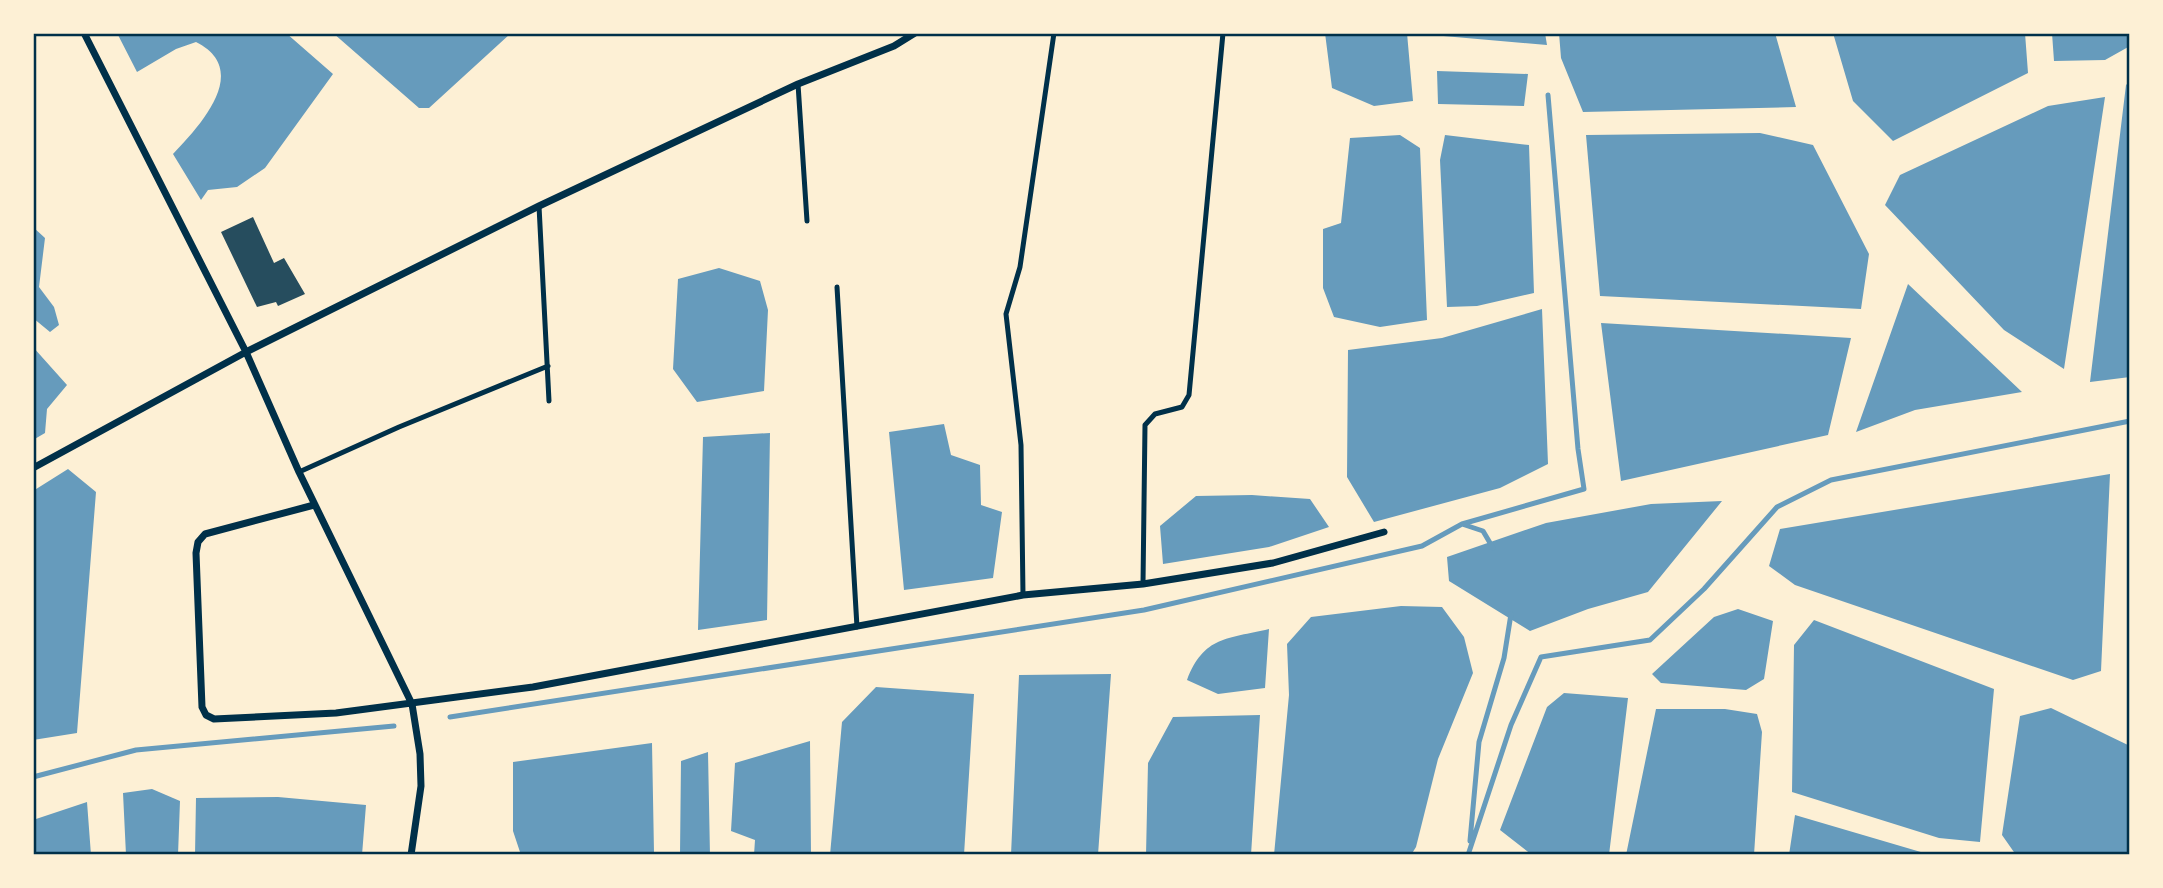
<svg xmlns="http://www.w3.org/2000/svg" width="2163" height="888" viewBox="0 0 2163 888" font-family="'DejaVu Sans',sans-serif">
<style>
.water{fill:#669bbc}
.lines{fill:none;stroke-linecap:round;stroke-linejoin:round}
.stream{stroke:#669bbc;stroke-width:5}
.building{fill:#264d5e}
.service{stroke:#003049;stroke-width:5}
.minor{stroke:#003049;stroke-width:7}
.neatline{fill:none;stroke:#003049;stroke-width:2.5}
</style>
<rect width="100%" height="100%" fill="#fdf0d5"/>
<path class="water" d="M117,33h169l47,41 -68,94 -28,19 -29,3 -7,10 -28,-46c27,-28 79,-84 23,-112l-20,7 -39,23z
M333,33h178l-82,75h-10z
M1325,33h82l6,68 -39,5 -42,-18z
M1432,33h113l2,12 -115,-10z
M1559,33h216l21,74 -213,5 -22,-54z
M1833,33h192l3,40 -135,68 -40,-40z
M2052,33h78v13l-25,14 -51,1z
M1437,71l91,3 -4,32 -86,-2z
M2130,81v296l-40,5 36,-297z
M2105,97l-41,272 -60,-39 -119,-125 15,-30 148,-69z
M1760,133l53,12 56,109 -8,55 -261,-13 -14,-161z
M1400,135l20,13 7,172 -47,7 -46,-10 -11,-29v-59l18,-6 9,-85z
M1445,135l84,10 5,148 -57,13 -30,1 -7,-147z
M33,227l12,11 -6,49 15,20 5,18 -9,7 -17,-14z
M719,268l41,13 8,29 -4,81 -67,11 -24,-33 5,-90z
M1908,284l114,108 -107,18 -59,22z
M1542,309l6,155 -48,24 -126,34 -27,-45 1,-127 94,-12z
M1601,323l250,15 -23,97 -207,46z
M33,347l34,38 -20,24 -2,24 -12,7z
M944,424l7,31 29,10 1,40 21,7 -9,66 -89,12 -15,-158z
M770,433l-3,187 -69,10 5,-193z
M68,469l28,23 -19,241 -44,7v-249z
M2110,474l-9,197 -28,9 -278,-95 -26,-19 11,-37z
M1252,495l58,4 19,28 -60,20 -106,17 -3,-38 36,-30z
M1722,501l-74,91 -60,17 -58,22 -81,-50 -2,-24 99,-34 105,-19z
M1401,606l41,1 22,30 9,36 -35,86 -22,88 -5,8h-137l15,-160 -2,-51 24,-27z
M1738,609l35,12 -9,58 -18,11 -85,-7 -9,-9 62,-57z
M1814,620l180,69 -14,153 -41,-4 -147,-46 2,-147z
M1269,629l-4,59 -47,6 -31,-14c17,-44 40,-41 82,-51z
M1111,674l-13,181h-87l8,-180z
M876,687l98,7 -10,161h-134l12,-133z
M1564,693l64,5 -19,157h-77l-32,-25 47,-123z
M2051,708l79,38v109h-114l-14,-20 18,-119z
M1656,709h69l32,5 5,18 -8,123h-128z
M1260,715l-9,140h-105l2,-92 25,-46z
M810,741l1,114h-57l1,-15 -24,-9 4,-68z
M652,743l2,109 -5,3h-128l-8,-24v-69z
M708,752l2,103h-30l1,-94z
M152,789l28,12 -2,54h-52l-3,-62z
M278,797l88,8 -4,50h-167l1,-57z
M87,802l4,53h-58v-35z
M1795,815l136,40h-142z"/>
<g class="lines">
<path class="stream" d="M1462,524l21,7 10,17
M450,717l694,-107 278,-64 40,-22 122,-35 -6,-40 -30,-354
M33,777l103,-27 258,-24
M1470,841l9,-99 25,-84 7,-44
M1469,852l42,-127 30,-68 109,-17 54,-51 73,-82 54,-27 299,-59"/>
</g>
<path class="building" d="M253,217l21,46 10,-5 21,36 -27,12 -2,-4 -19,5 -36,-75z"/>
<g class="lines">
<path class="service" d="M798,84l9,137
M539,206l10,195
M837,287l20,340
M299,472l100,-45 149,-61
M1143,584l2,-159 10,-11 27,-7 7,-12 34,-362
M1023,595l-2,-150 -15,-131 14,-47 34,-234"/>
<path class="minor" d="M84,33l162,319 53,120 113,232 8,50 1,32 -10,69
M33,468l213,-116 293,-146 259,-122 96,-38 21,-13
M314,505l-109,29 -7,8 -2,11 6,154 4,8 8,4 122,-6 197,-26 490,-92 120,-11 130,-21 111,-31"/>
</g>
<rect width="2163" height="888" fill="none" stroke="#fdf0d5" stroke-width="70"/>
<rect x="35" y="35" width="2093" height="818" class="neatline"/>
</svg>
